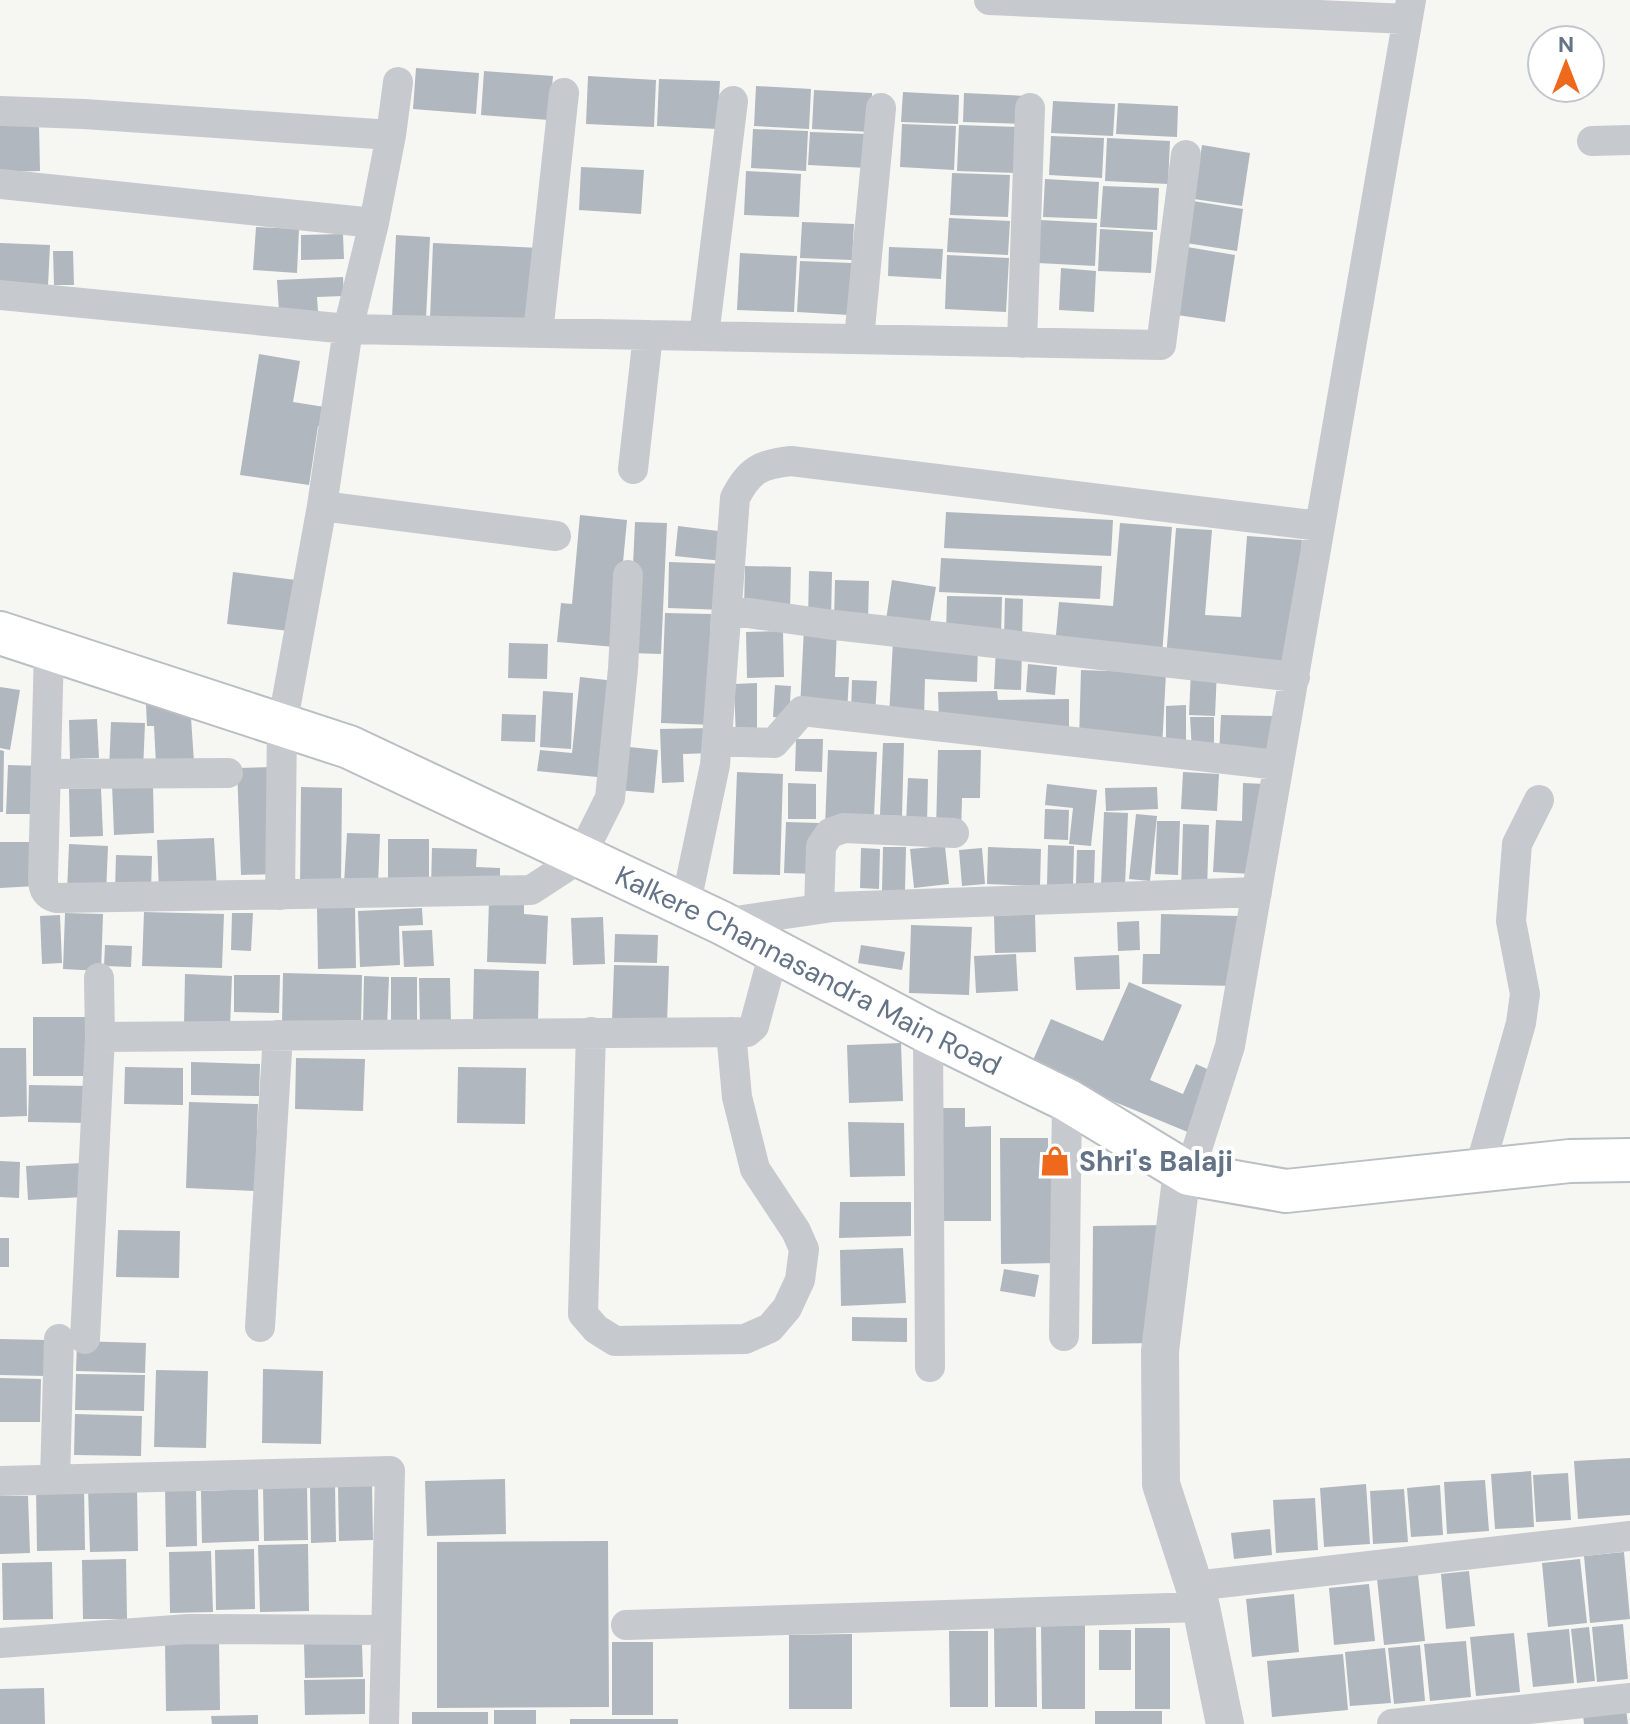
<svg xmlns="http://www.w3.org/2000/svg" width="1630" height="1724" viewBox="0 0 1630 1724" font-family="'DM Sans',sans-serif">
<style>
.building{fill:#b1b7be}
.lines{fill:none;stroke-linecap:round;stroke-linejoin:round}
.secondary-casing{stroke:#bbbec3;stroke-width:46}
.minor{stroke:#c6c9cd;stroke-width:30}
.tertiary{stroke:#c6c9cd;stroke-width:38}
.secondary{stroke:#fff;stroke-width:42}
.labels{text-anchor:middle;stroke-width:8;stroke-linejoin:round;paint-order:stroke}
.street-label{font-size:28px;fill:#647386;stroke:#fff}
.poi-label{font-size:28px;font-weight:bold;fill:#647386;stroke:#fff;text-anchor:start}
</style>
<rect width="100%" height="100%" fill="#f6f7f3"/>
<path class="building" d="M416,68l63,5 -3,41 -63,-5z
M484,71l69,5 -4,44 -68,-5z
M588,76l68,4 -2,47 -68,-3z
M659,79l61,2 -3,48 -60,-3z
M756,86l55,3 -2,40 -55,-3z
M814,90l58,3 -1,39 -59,-3z
M903,92l56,3 -1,29 -57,-2z
M964,93l62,3 -2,28 -61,-2z
M1053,101l62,3 -2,32 -62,-3z
M1118,103l60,3 -1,31 -61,-3z
M902,124l54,2 -2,44 -54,-3z
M39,125l1,46 -40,1v-46z
M959,125l60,2 -2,46 -60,-2z
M753,129l55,2 -2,40 -55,-3z
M810,132l58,2 -1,34 -59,-3z
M1051,136l53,2 -2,40 -53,-3z
M1107,138l63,3 -2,43 -63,-3z
M1202,145l48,8 -8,53 -48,-7z
M581,167l63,3 -3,44 -62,-4z
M746,171l55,3 -2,43 -55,-2z
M952,173l58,2 -2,42 -58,-2z
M1045,179l54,3 -2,37 -54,-2z
M1103,186l56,2 -2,42 -57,-3z
M1193,201l50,8 -6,42 -51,-8z
M949,218l61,3 -2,34 -61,-3z
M1040,220l57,3 -2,43 -57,-3z
M802,222l52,2 -2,36 -52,-2z
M256,227l43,2 -2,44 -44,-3z
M1100,229l53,3 -2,41 -53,-2z
M343,234l1,25 -43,1v-25z
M396,235l34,2 -4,82 -34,-1z
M0,243l50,2 -2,41 -48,-1z
M433,243l108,5 -6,75 -105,-4z
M889,247l54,2 -2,30 -53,-3z
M1187,247l48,8 -10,67 -48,-7z
M53,251h20l1,34h-20z
M740,253l57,3 -3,56 -57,-2z
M947,255l62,3 -3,54 -61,-3z
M800,261l52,2 -3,52 -52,-3z
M1061,268l35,3 -2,41 -35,-2z
M343,277l1,19 -27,1 1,14 -39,1 -2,-32z
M259,354l41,7 -7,41 38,6 -3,20 -10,-2 -9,59 -69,-10z
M946,512l167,8 -2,36 -167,-8z
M580,515l47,5 -12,127 -58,-5 4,-39 11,1z
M635,522l32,1 -6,131 -32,-1z
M1120,523l52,4 -10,128 -107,-9 4,-44 54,4z
M678,526l48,6 -3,29 -48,-5z
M1176,528l36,2 -7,85 36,2 6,-81 55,4 -11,129 -125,-10z
M941,558l161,8 -2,33 -161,-7z
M669,562l57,2 -1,46 -57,-2z
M745,566l46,1 -1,45 -46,-1z
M809,571l23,1 -1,50 -23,-1z
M233,572l63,8 -7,51 -62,-7z
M835,580l34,1 -1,41 -34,-1z
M892,580l44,7 -8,47 -43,-7z
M947,596l55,1 -1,39 -55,-1z
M1005,598l18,1 -1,39 -18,-1z
M665,613l46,1 -2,59 5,52 -53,-2z
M804,627l33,1 -2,49h14l-2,36 -47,-4z
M783,631l1,46 -37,1 -1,-46z
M893,640l85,4 -1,38 -52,-3 -1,40 -35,-2z
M509,643l39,1 -1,35 -39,-1z
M996,647l26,1 -1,42 -27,-1z
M1028,664l29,3 -2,28 -29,-3z
M1081,670l85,3 -4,75 -83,-8z
M1191,670h26l-2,46 -26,-1z
M580,677l35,4 -8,97 -70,-7 3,-21 32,3z
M852,680l25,1 -2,35 -24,-2z
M757,683v55l-21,1 -2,-55z
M775,685l16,1 -2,32 -16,-1z
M0,687l20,3 -10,60 -10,-2z
M543,691l30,2 -2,56 -31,-2z
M997,691l1,9 71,-1v30l-130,-7 -1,-30z
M190,703l4,59 -38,2 -2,-38h-7l-1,-21z
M1186,705v44h-20v-43z
M502,714l34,1 -1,27 -34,-1z
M1221,715l56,1 -1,42 -57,-3z
M1190,717h24v36l-22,-2z
M97,719l2,39 -29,1 -1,-39z
M111,722l34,1 -2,49 -34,-2z
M714,728v25l-31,1 1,28 -22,1 -2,-54z
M796,739h27l-1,33 -27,-1z
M883,743h21l-2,73 -22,-1z
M620,746l38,4 -4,43 -38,-3z
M0,750l4,1 -1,61h-3z
M828,750l49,2 -3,65 -49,11z
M938,750h43l-1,48h-18l-1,33 -25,-1z
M8,765l36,1 -1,48h-37z
M276,767l1,107 -36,1 -4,-107z
M737,772l46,2 -3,101 -47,-1z
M1183,772l36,2 -2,37 -36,-2z
M908,778l20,1 -1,46 -21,-1z
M153,782l1,51 -40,2 -2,-51z
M788,783l28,1v35h-28z
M1243,783l23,1 -14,90 -39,-2 3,-52 26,1z
M1047,784l50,6 -6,56 -22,-2 4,-36 -28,-3z
M301,787l41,1 -1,97h-41z
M1157,787l1,22 -52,2 -1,-23z
M101,788l2,48 -33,1 -1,-48z
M1045,809l24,1 -1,30 -24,-1z
M1104,812l24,1 -3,73 -24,-1z
M1136,814l21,2 -7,65 -21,-2z
M1157,821h23l-2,54 -23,-1z
M786,822l33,1 -1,51 -34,-1z
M1183,824l26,1 -2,66 -26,-1z
M347,833l33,1 -2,52 -34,-2z
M214,838l3,52 -58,3 -2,-53z
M388,839h41v50h-41z
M0,842h36v44l-36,2z
M69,844l39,2 -2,48 -39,-2z
M1048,845l26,1 -1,39h-26z
M945,846l4,38 -35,4 -4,-39z
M883,847h23l-1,44h-23z
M988,847l53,2 -1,37 -53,-2z
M432,848l45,1 -1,18 24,1v20l-69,-1z
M861,848l19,1 -1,40 -19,-1z
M982,848l3,36 -23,2 -3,-36z
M1077,850h18l-1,34h-18z
M116,855l36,1 -1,35 -36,-1z
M489,901l35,2v11l24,2 -2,48 -59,-2z
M317,907h38l1,61 -38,1z
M422,908l1,17 -24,1 1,39 -40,2 -2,-56z
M144,912l80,2 -2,54 -80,-2z
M65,913l38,1 -2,57 -38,-2z
M232,913h21l-2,38 -20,-1z
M1035,914l1,38 -41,1 -1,-37z
M1161,914l77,2 -2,70 -94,-2 1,-30h17z
M60,915l2,48 -20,1 -2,-48z
M603,917l2,47 -32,1 -2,-47z
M1139,921l1,29 -22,1 -1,-29z
M911,925l61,2 -3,68 -60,-2z
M432,930l2,36 -30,1 -2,-36z
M615,934l43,1 -1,28 -43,-1z
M105,945l27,1 -1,21 -27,-1z
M861,945l44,7 -3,18 -44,-7z
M1016,954l2,37 -42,2 -2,-37z
M1119,955l1,34 -44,1 -2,-33z
M614,965l55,1 -2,57 -55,-1z
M474,969l65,2 -1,53 -65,-1z
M283,973l79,2 -1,51 -79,-2z
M185,974l47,2 -2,52 -46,-2z
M234,975h46l-1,38 -45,-1z
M364,976l25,1 -2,50 -24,-1z
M391,977h26v47h-26z
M419,978h31l1,46 -31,1z
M1129,982l53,23 -32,75 33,14 13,-30 20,9 -21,62 -165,-68 21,-48 52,22z
M33,1017h60l-1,59h-59z
M901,1043l2,58 -54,2 -2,-58z
M0,1048h26l1,68 -27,1z
M296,1058l69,1 -2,52 -68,-2z
M191,1062l69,2 -1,32 -68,-1z
M125,1067l58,1v37l-59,-1z
M458,1067l68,1 -1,56 -68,-1z
M29,1085l61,1 -1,37 -61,-1z
M189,1102l69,2 -3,87 -69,-3z
M940,1108h25v19l26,-1v95h-51z
M848,1122l56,1 1,53 -55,1z
M1000,1138h48v37h8l1,88 -56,1z
M0,1161l20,1 -1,36 -19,-1z
M82,1163l2,34 -56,3 -2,-34z
M840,1202h71v34l-72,2z
M1165,1225l-11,118 -62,1 1,-118z
M118,1230l62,1 -1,47 -63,-1z
M0,1238h9v29h-9z
M903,1248l3,55 -65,3 -1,-56z
M1004,1269l35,6 -4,22 -35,-6z
M852,1317l55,1v24l-55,-1z
M0,1339l47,1 -1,36 -46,-1z
M77,1341l69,2 -1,30 -69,-2z
M263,1369l60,2 -2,73 -59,-1z
M156,1370l52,1 -2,77 -52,-1z
M76,1374l69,1 -1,36 -69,-1z
M0,1378l41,1 -1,43h-40z
M75,1414l67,2 -1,40 -67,-1z
M1630,1458v57l-52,4 -4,-58z
M1531,1471l3,56 -39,2 -4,-55z
M1568,1473l3,47 -35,2 -3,-47z
M505,1479l1,55 -79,2 -2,-55z
M1485,1480l4,51 -42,3 -3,-52z
M165,1484h31l1,62 -31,1z
M372,1484l1,56 -34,1 -1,-56z
M1366,1484l4,60 -46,3 -4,-59z
M84,1485l1,65 -48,1 -1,-65z
M307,1485l1,55 -44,1 -1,-55z
M335,1485l1,57 -25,1 -1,-57z
M1440,1485l3,50 -32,2 -4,-49z
M137,1486l1,65 -48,1 -2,-64z
M258,1489l1,52 -57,2 -1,-52z
M1404,1489l4,53 -35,2 -3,-53z
M0,1496h28l2,57 -30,1z
M1315,1498l3,52 -42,3 -3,-53z
M1270,1529l2,26 -38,4 -3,-26z
M608,1541l1,166 -172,1v-166z
M308,1544l1,67 -49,1 -2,-67z
M254,1549l1,60 -39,1 -1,-60z
M211,1551l2,61 -43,1 -1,-61z
M1624,1552l6,67 -40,4 -6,-67z
M126,1559l1,60h-44l-1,-59z
M1580,1559l7,64 -39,4 -6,-64z
M52,1562l1,57 -50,1 -1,-57z
M1469,1571l6,55 -29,3 -5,-55z
M1418,1575l7,66 -41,4 -7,-66z
M1369,1584l6,57 -41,4 -5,-57z
M1294,1594l5,58 -47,5 -6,-58z
M1041,1622h44v87h-43z
M1623,1624l5,55 -31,3 -5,-55z
M994,1627h42l1,80h-42z
M1589,1627l6,54 -18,2 -6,-54z
M1135,1628h35v81h-35z
M1569,1629l5,54 -41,4 -6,-54z
M1099,1630h32v40h-32z
M949,1631h39v76h-38z
M1514,1633l6,59 -44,4 -6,-59z
M852,1634v75h-63v-74z
M219,1640l1,70 -54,1 -1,-70z
M1466,1641l5,56 -41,4 -6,-57z
M612,1642h41v73h-41z
M362,1643l1,34 -58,1 -1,-34z
M1420,1645l5,56 -31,3 -6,-56z
M1385,1648l6,55 -41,3 -5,-54z
M1343,1654l5,56 -76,7 -5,-56z
M365,1679v35l-60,1 -1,-35z
M44,1688l1,36h-45v-35z
M494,1710h42v14h-42z
M1626,1710l2,14h-44l-1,-9z
M1095,1711h67v13h-67z
M412,1712h76v12h-76z
M258,1715v9h-46l-1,-8z
M570,1719h108v5h-108z"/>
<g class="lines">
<g class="secondary-casing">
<g id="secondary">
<path id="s1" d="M0,633l349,114 373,176 206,109 139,68 122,74 97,17 284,-30 60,-1"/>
</g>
</g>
<path class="minor" d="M989,0l418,19
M0,111l84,3 307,21
M1592,141l38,-1
M0,184l374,39
M0,295l348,34 813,16 25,-190
M538,333l26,-240
M704,336l29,-235
M859,339l22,-231
M1022,343l8,-235
M633,469l15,-134
M322,506l234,30
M727,610l99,14 469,53
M49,649l-6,230c0,10 3,16 13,19l475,-8 49,-32 30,-60 13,-129 5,-94
M717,741l57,2 28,-32 476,54
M46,774l182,-1
M280,895l2,-169 40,-220 26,-177 26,-106 17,-88 7,-53
M685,907l30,-142 20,-267c14,-28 26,-34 56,-37l529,65
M819,909l2,-63 9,-13 14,-5 110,5
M722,923l111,-16 424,-15
M99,978l1,59
M591,1032l-8,282 13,15 19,12 130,-2 25,-11 17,-20 13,-28 4,-31 -8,-18 -41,-62 -18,-72 -6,-65
M928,1032l2,335
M1479,1171l42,-148 4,-29 -14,-73 6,-77 22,-44
M1189,1174l41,-128 181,-1046
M260,1327l18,-292
M1064,1336l3,-236
M85,1339l15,-302 647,-5 7,-6 20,-74
M55,1479l4,-140
M0,1481l390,-10 -6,253
M1194,1586l436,-50
M626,1625l575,-18
M0,1643l188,-14 198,1
M1392,1724l238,-26"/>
<path class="tertiary" d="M1182,1171l-22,180 1,133 40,123 24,117"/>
<use href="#secondary" class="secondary"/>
</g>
<defs>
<g id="shop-bare" transform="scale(2.4)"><path d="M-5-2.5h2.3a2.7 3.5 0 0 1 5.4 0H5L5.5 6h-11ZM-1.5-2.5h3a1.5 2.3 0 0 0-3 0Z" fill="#ee691c" stroke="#fff" stroke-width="2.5" paint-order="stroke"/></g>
</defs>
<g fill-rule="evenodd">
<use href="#shop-bare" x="1055" y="1161"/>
</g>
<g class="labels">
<g class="street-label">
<text dy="10" stroke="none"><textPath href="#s1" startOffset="878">Kalkere Channasandra Main Road</textPath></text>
</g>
<g class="poi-label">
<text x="1079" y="1171">Shri's Balaji</text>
</g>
</g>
<g transform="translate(1566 64)"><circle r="38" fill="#ffffff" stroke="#c1c7cf" stroke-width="2"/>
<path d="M0-6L14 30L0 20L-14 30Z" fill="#ee691c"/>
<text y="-12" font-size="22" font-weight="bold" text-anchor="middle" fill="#647386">N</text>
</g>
</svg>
